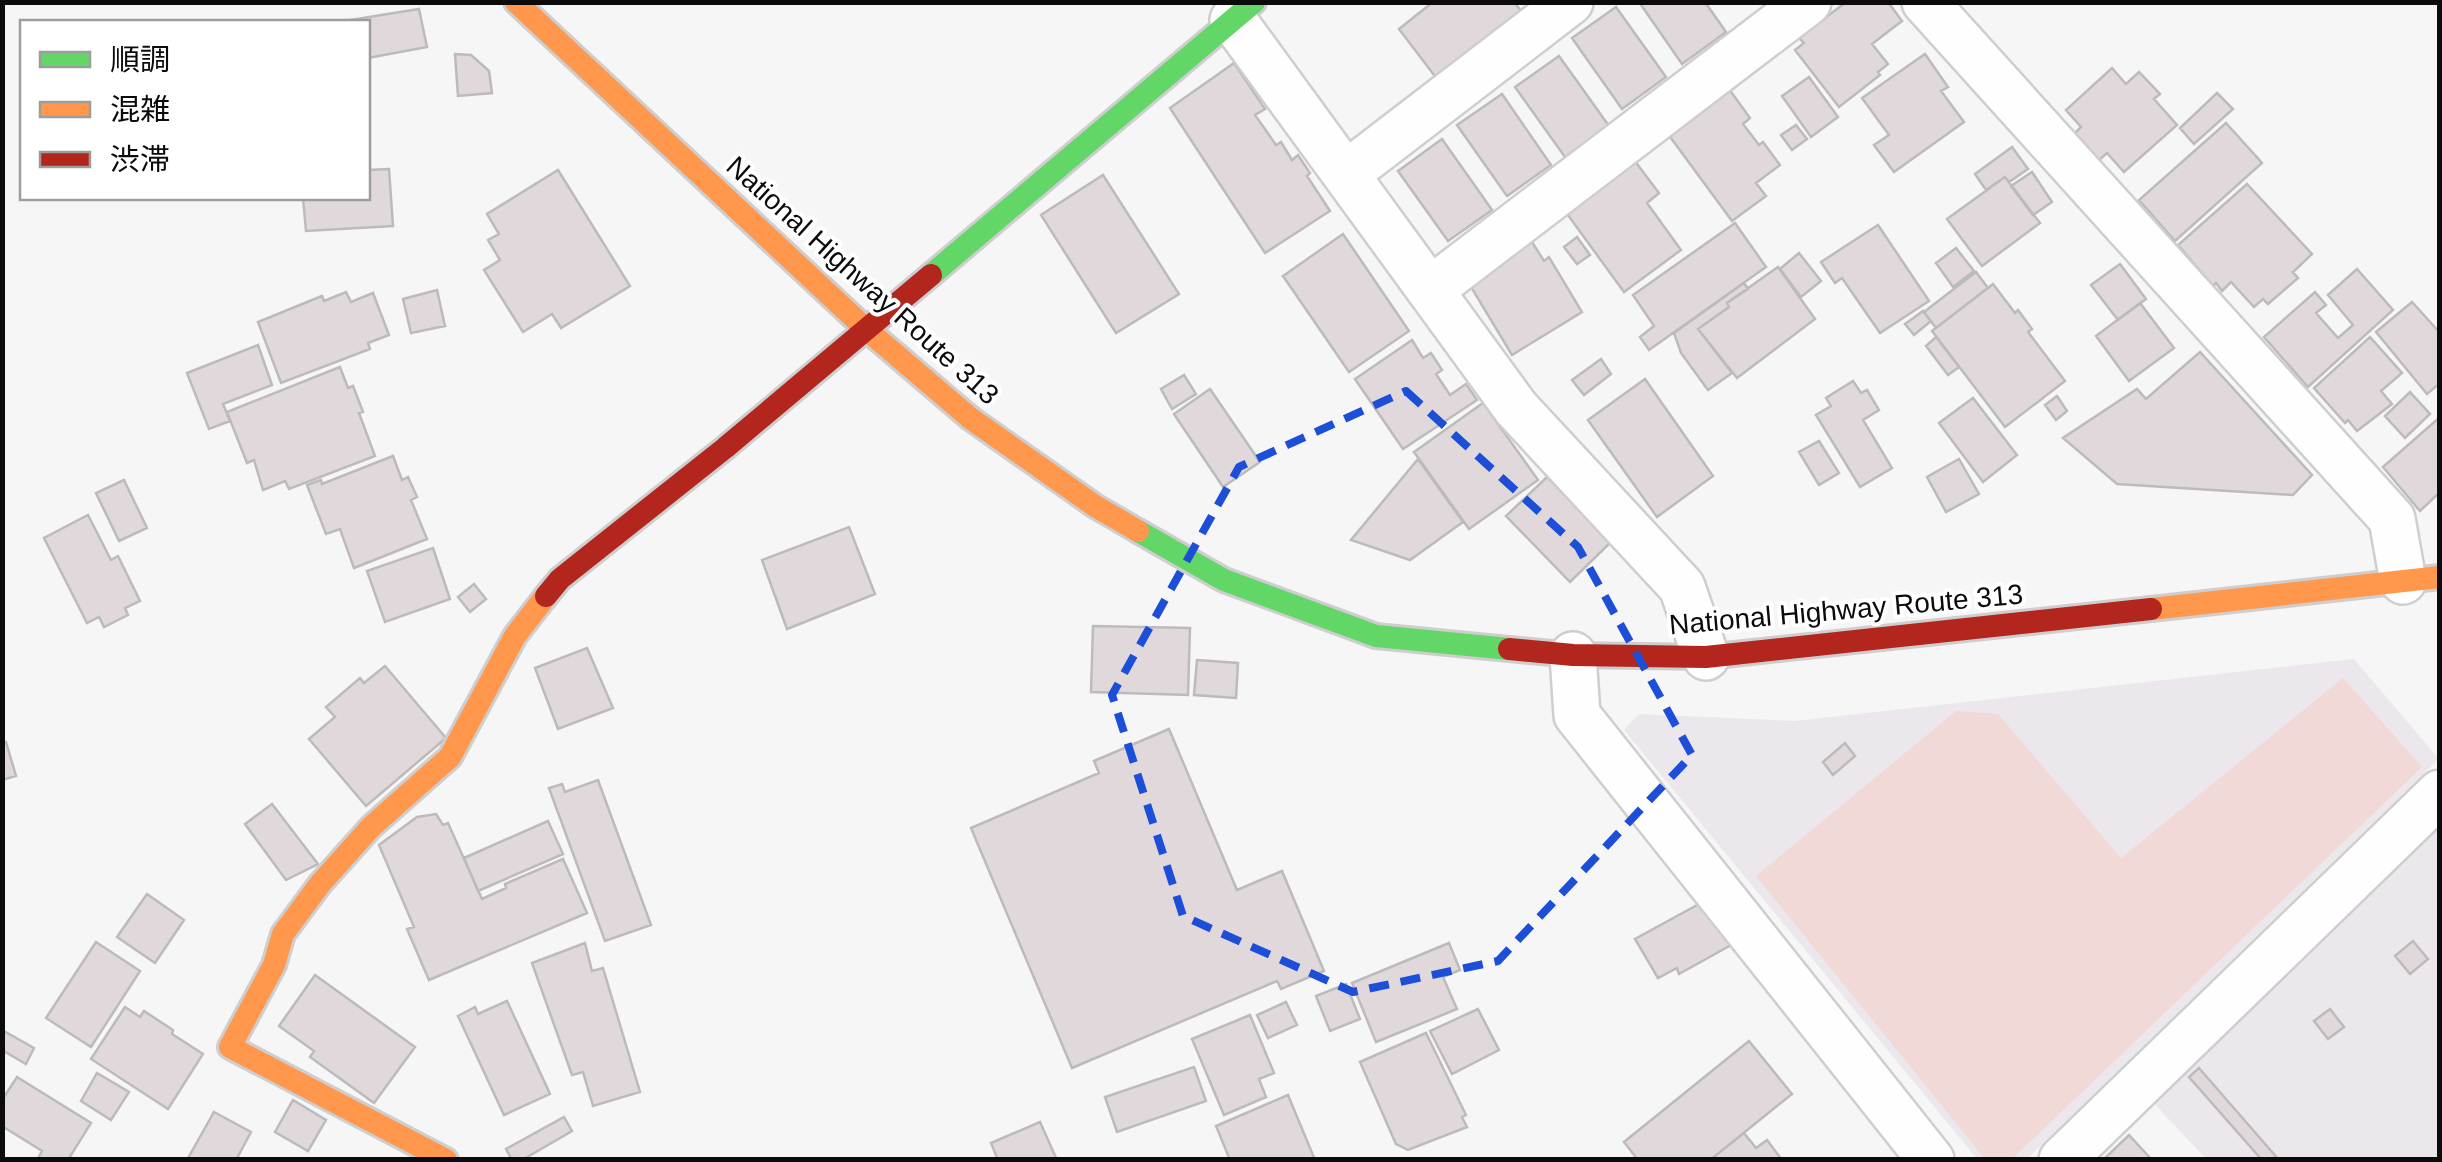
<svg xmlns="http://www.w3.org/2000/svg" width="2442" height="1162" viewBox="0 0 2442 1162" font-family="Arial,'Noto Sans JP',sans-serif">
<style>
.built{fill:#ece7ec}
.green{fill:#f1d9d8}
.building{fill:#e1d8dc;stroke:#bcbbbc;stroke-width:2.5}
.lines{fill:none;stroke-linecap:round;stroke-linejoin:round}
.street-casing{stroke:#cfcecf;stroke-width:50}
.fast-casing{stroke:#cfcecf;stroke-width:28}
.slow-casing{stroke:#cfcecf;stroke-width:28}
.jam-casing{stroke:#cfcecf;stroke-width:28}
.street{stroke:#fefefe;stroke-width:45}
.fast{stroke:#63d668;stroke-width:22}
.slow{stroke:#ff974d;stroke-width:22}
.jam{stroke:#b3261e;stroke-width:22}
.marked{fill:none;stroke:#1d4ed8;stroke-width:8;stroke-dasharray:20 12;stroke-linejoin:round}
.labels{text-anchor:middle;stroke-width:8;stroke-linejoin:round;paint-order:stroke}
.street-label{font-size:28px;fill:#0c0b0c;stroke:#fff}
</style>
<rect width="100%" height="100%" fill="#f7f6f7"/>
<path class="built" d="M2354,659l85,100 -412,400 -49,1 -354,-430 15,-16 155,7z
M2439,815v344h-233l-56,-60z"/>
<path class="green" d="M2343,678l79,89 -410,392h-27l-229,-283 200,-165 42,3 123,144z"/>
<path class="building" d="M1433,2h81l7,9 -84,68 -38,-50z
M1639,2h66l21,30 -44,32z
M1846,2h42l14,19 -30,23 16,20 -10,8 2,3 -41,32 -44,-57 9,-7 -5,-5z
M1616,7l50,70 -44,32 -50,-71z
M419,9l8,38 -59,11v-36h-30z
M455,54l16,1 18,16 3,22 -34,3z
M1925,54l23,33 -7,4 23,31 -70,50 -20,-27 15,-10 -27,-37z
M1559,56l50,70 -44,31 -50,-70z
M1234,63l31,46 -10,6 21,30 5,-3 11,18 6,-5 12,18 -3,3 23,35 -65,42 -95,-145z
M2112,68l14,16 13,-12 21,22 -6,5 23,26 -53,47 -17,-19 -8,7 -24,-27 6,-6 -15,-17z
M1809,77l29,40 -27,20 -29,-41z
M1729,89l21,29 -7,6 16,21 4,-3 17,23 -24,18 10,13 -34,25 -64,-87z
M2217,93l16,16 -39,35 -14,-16z
M1502,94l49,71 -44,31 -50,-71z
M2226,123l36,40 -87,78 -36,-41z
M1796,125l11,14 -15,11 -11,-15z
M1442,139l50,71 -44,31 -50,-70z
M2012,147l16,22 -19,13 -4,-5 -19,13 -11,-16z
M1634,160l25,33 -12,10 34,47 -57,42 -59,-81z
M389,169l4,57 -87,5 -3,-33h65v-28z
M558,170l72,116 -69,42 -9,-14 -29,18 -39,-62 16,-10 -12,-20 11,-6 -12,-20z
M2032,172l20,30 -19,13 -22,-29z
M1103,175l76,119 -63,39 -75,-118z
M2005,177l35,46 -58,43 -35,-47z
M2247,184l65,70 -19,18 5,6 -30,26 -5,-5 -9,8 -23,-25 -9,9 -6,-8 -3,3 -35,-41z
M1735,223l31,44 -117,83 -9,-13 14,-11 -21,-31z
M1878,225l51,76 -49,32 -38,-55 -7,5 -14,-21z
M1343,234l66,97 -60,41 -66,-96z
M1577,237l13,18 -13,9 -13,-17z
M1532,242l12,19 5,-4 33,55 -70,43 -44,-73z
M1956,248l18,23 -21,16 -17,-24z
M1799,253l22,28 -20,16 -21,-28z
M2120,264l26,35 -28,21 -27,-35z
M1778,267l37,52 -78,59 -39,-49 31,-22 -2,-4z
M2357,269l36,41 -85,77 -44,-50 51,-45 11,13 -10,8 22,25 15,-13 -25,-30z
M1976,272l12,16 -52,40 -12,-16z
M1744,283l4,6 -21,14 2,4 -31,22 34,44 -24,17 -27,-37 -7,-20z
M1993,284l22,29 3,-3 14,19 -4,3 37,49 -60,46 -73,-96z
M437,290l8,36 -34,7 -8,-34z
M346,292l5,10 22,-9 16,42 -21,8 2,6 -89,34 -23,-61 64,-26 2,5z
M2412,302l28,31v50l-13,11 -51,-62z
M2140,303l34,45 -45,33 -33,-45z
M1923,311l8,10 -17,14 -9,-11z
M1936,337l23,30 -11,8 -22,-29z
M2370,337l32,36 -21,18 11,13 -35,27 -9,-11 -3,3 -31,-35z
M1412,340l11,18 8,-5 11,17 -6,4 14,21 16,-11 11,16 -74,49 -48,-70z
M258,345l14,40 -49,19 7,17 -21,8 -22,-56z
M2200,352l112,123 -19,20 -176,-11 -54,-46 74,-49 9,10z
M1601,359l10,15 -27,21 -12,-15z
M340,367l8,21 5,-2 10,26 -4,1 16,43 -86,33 -4,-8 -22,9 -9,-30 -7,3 -20,-51z
M1184,375l12,19 -24,15 -11,-20z
M1645,379l68,97 -56,41 -69,-97z
M1853,381l8,12 6,-3 12,20 -16,10 29,48 -32,19 -44,-72 15,-9 -5,-8z
M1210,389l50,73 -37,25 -49,-73z
M2410,392l20,22 -25,24 -20,-22z
M2057,396l10,15 -11,9 -11,-15z
M1973,398l44,57 -34,27 -44,-59z
M1483,403l55,77 -69,49 -55,-77z
M2440,417v75l-20,19 -37,-44z
M1819,441l20,32 -20,12 -20,-33z
M393,456l9,24 6,-3 9,20 -6,3 16,39 -73,29 -14,-39 -14,5 -19,-49 14,-5 1,4z
M1418,459l45,63 -53,38 -59,-20z
M1959,459l20,35 -33,18 -19,-35z
M1547,477l64,65 -41,40 -64,-66z
M124,480l23,48 -28,13 -23,-48z
M88,515l23,45 7,-4 22,45 -15,7 3,7 -24,12 -5,-10 -12,6 -43,-85z
M849,527l26,67 -88,35 -25,-69z
M433,548l17,51 -65,23 -18,-51z
M474,584l12,15 -16,13 -12,-15z
M1093,626l97,2 -2,67 -97,-3z
M587,648l26,60 -55,21 -23,-61z
M1197,660l41,3 -2,35 -42,-3z
M385,666l61,72 -80,68 -57,-67 26,-22 -9,-10 34,-29 4,5z
M1169,729l68,161 45,-19 42,100 -43,18 -4,-8 -205,87 -101,-240 128,-55 -5,-12z
M6,742l10,34 -14,4v-37z
M1845,743l10,13 -22,19 -10,-13z
M598,780l53,145 -46,16 -56,-153 13,-4 3,8z
M272,804l46,60 -32,16 -41,-56z
M436,814l7,11 5,-2 34,76 24,-11 -1,-4 58,-25 24,54 -158,67 -22,-51 7,-2 -35,-82 38,-28z
M548,821l15,33 -85,37 -14,-33z
M147,894l37,26 -29,43 -38,-26z
M1699,904l34,40 -54,30 -2,-6 -19,10 -23,-39z
M2413,941l15,18 -18,15 -15,-18z
M96,942l44,29 -49,76 -45,-29z
M585,943l7,28 11,-3 37,124 -47,14 -10,-34 -11,3 -40,-112z
M1449,943l11,27 -17,7 14,32 -81,33 -24,-59z
M315,975l100,72 -41,56 -64,-46 4,-6 -35,-25z
M1346,984l14,35 -30,12 -14,-35z
M507,1001l43,93 -46,21 -46,-99 17,-9 3,7z
M1286,1002l11,23 -29,13 -11,-23z
M125,1007l15,10 4,-6 29,19 -1,4 31,20 -35,55 -77,-50z
M1478,1009l21,41 -47,24 -22,-43z
M2330,1009l14,18 -16,12 -14,-18z
M1250,1015l24,58 -15,6 7,18 -42,18 -32,-76z
M2,1030l32,18 -8,16 -24,-14z
M1426,1033l40,82 -4,2 5,10 -59,23 -12,-6 -36,-82z
M1749,1041l43,53 -82,66h-72l-14,-18z
M1194,1067l12,34 -89,31 -12,-35z
M2199,1068l80,92h-17l-73,-83z
M97,1073l32,19 -18,28 -30,-19z
M17,1077l74,46 -23,37h-31l5,-9 -40,-25v-26z
M1288,1095l27,65h-85l-14,-34z
M293,1100l33,20 -18,31 -33,-19z
M214,1112l37,20 -15,28h-49z
M564,1117l8,14 -50,29h-10l-6,-11z
M1040,1122l17,38h-59l-7,-17z
M1744,1133l12,15 11,-8 15,20h-72z
M2129,1135l23,25h-49z"/>
<g class="lines">
<g class="street-casing">
<path id="street" d="M1925,2l467,517 11,62
M1233,20l283,388 166,179 24,70
M1346,174l224,-172
M1430,290l378,-288
M1573,655l4,60 354,445
M2062,1160l378,-367"/>
</g>
<g class="fast-casing">
<path id="fast" d="M931,275l323,-273
M1138,531l86,49 152,56 133,13"/>
</g>
<g class="slow-casing">
<path id="slow" d="M516,2l351,328 103,88 125,88 43,25
M2151,609l289,-32
M446,1160l-216,-113 44,-82 9,-31 37,-50 51,-57 79,-70 65,-121 31,-40"/>
</g>
<g class="jam-casing">
<path id="jam" d="M546,596l14,-17 165,-131 206,-173
M1509,649l64,6 133,2 445,-48"/>
</g>
<use href="#street" class="street"/>
<use href="#fast" class="fast"/>
<use href="#slow" class="slow"/>
<use href="#jam" class="jam"/>
</g>
<path class="marked" d="M1406,391l172,156 114,208 -194,206 -145,31 -170,-76 -71,-221 127,-228z"/>
<g class="labels">
<g class="street-label">
<text transform="translate(863 280) rotate(42)" y="10">National Highway Route 313</text>
<text transform="translate(1846 609) rotate(-5)" y="10">National Highway Route 313</text>
</g>
</g>
<rect width="2442" height="1162" fill="none" stroke="#0c0b0c" stroke-width="10"/>
<rect x="20" y="20" width="350" height="180" fill="#ffffff" stroke="#9e9d9e" stroke-width="2.5"/>
<rect x="40" y="52" width="50" height="15" fill="#63d668" stroke="#9e9d9e" stroke-width="2.5"/>
<text x="110" y="70" font-size="30" fill="#0c0b0c">順調</text>
<rect x="40" y="102" width="50" height="15" fill="#ff974d" stroke="#9e9d9e" stroke-width="2.5"/>
<text x="110" y="120" font-size="30" fill="#0c0b0c">混雑</text>
<rect x="40" y="152" width="50" height="15" fill="#b3261e" stroke="#9e9d9e" stroke-width="2.5"/>
<text x="110" y="170" font-size="30" fill="#0c0b0c">渋滞</text>
</svg>
